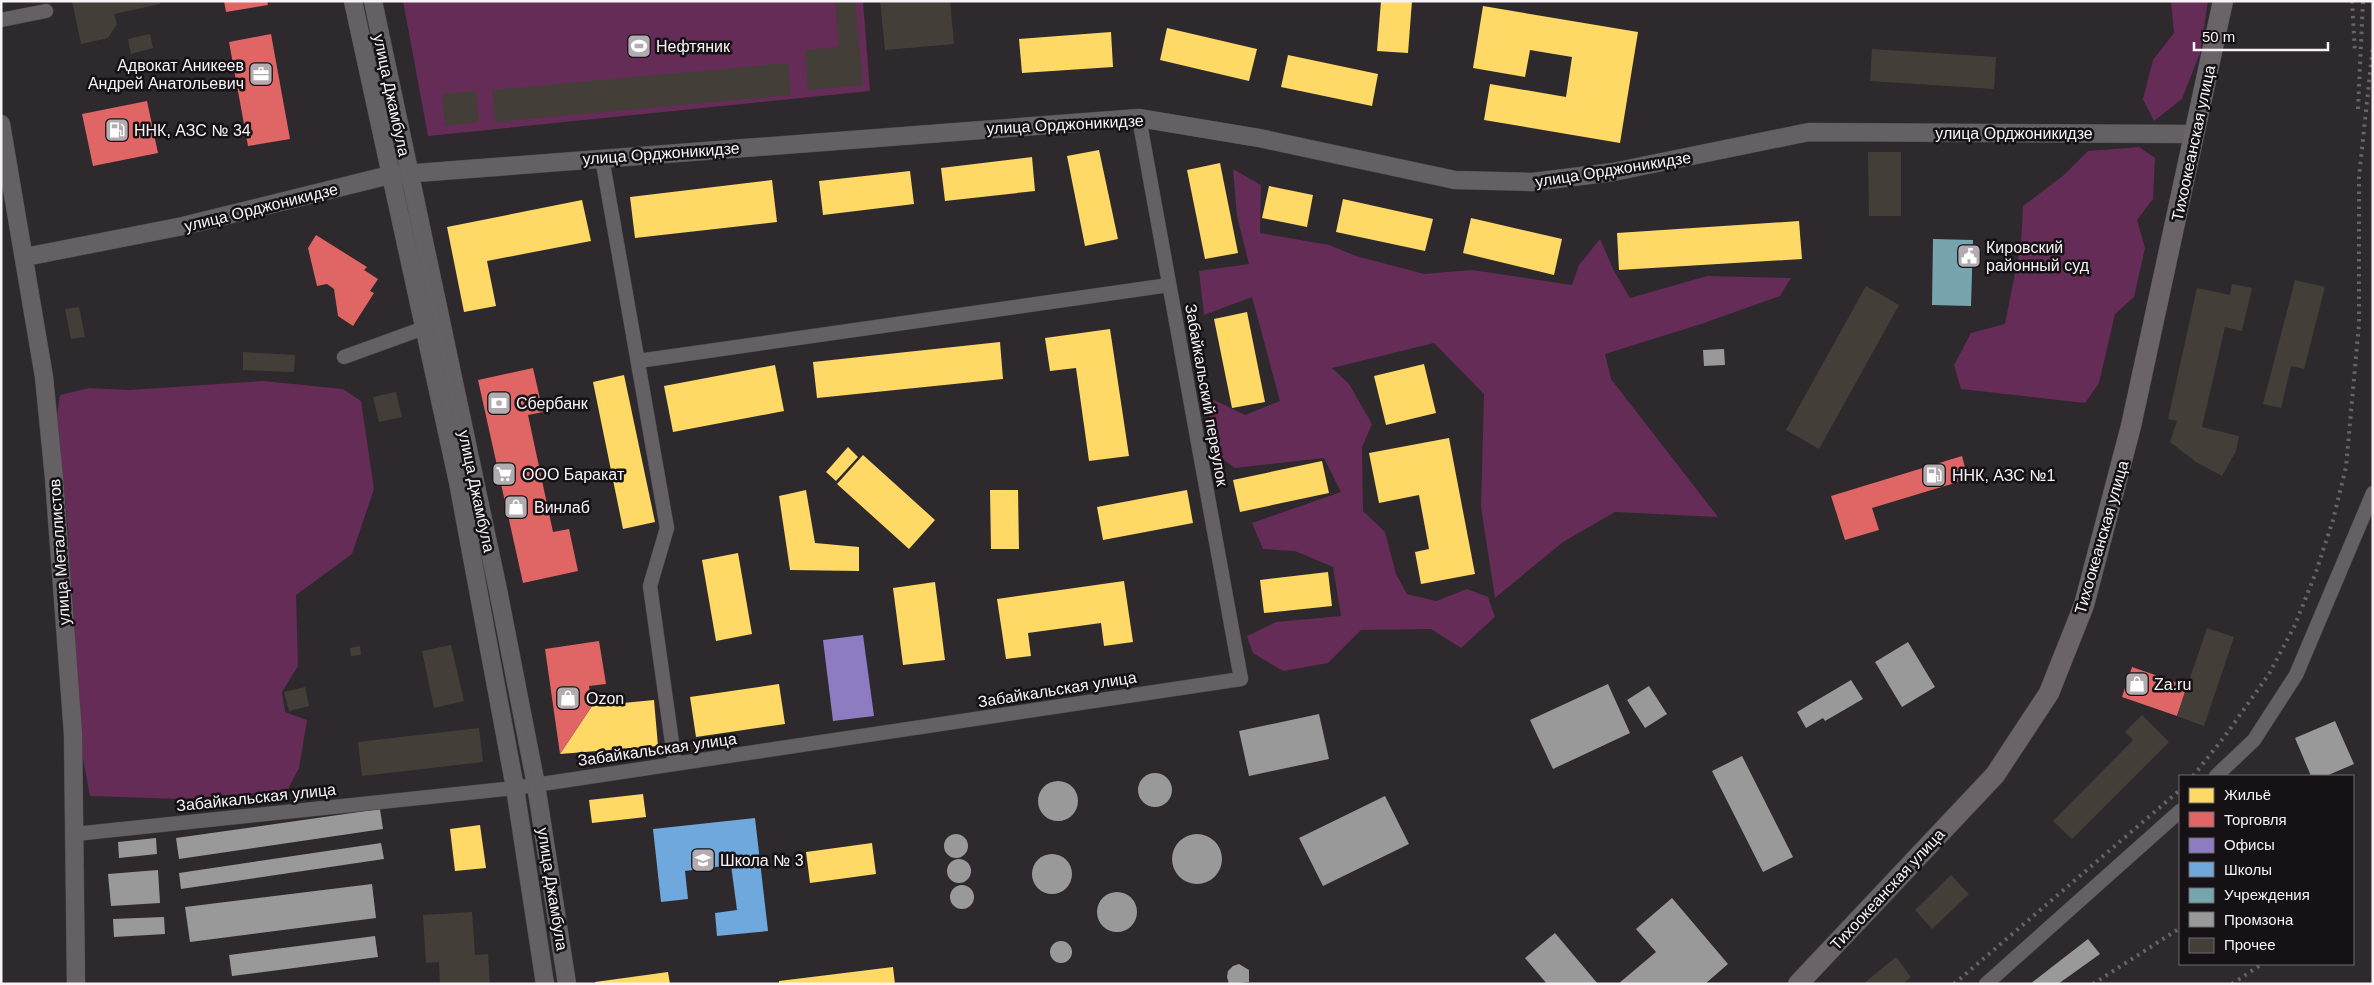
<svg xmlns="http://www.w3.org/2000/svg" width="2374" height="985" viewBox="0 0 2374 985" font-family="Helvetica,sans-serif">
<style>
.green{fill:#642c57}
.homes{fill:#ffd966}
.shops{fill:#e06666}
.offices{fill:#8e7cc3}
.schools{fill:#6fa8dc}
.public{fill:#76a5af}
.industry{fill:#999}
.building{fill:#433f38}
.lines{fill:none;stroke-linecap:round;stroke-linejoin:round}
.minor-casing{stroke:#4b474a;stroke-width:15}
.tertiary-casing{stroke:#4b474a;stroke-width:19}
.secondary-casing{stroke:#4b474a;stroke-width:21}
.minor{stroke:#656063;stroke-width:14}
.tertiary{stroke:#656063;stroke-width:18}
.secondary{stroke:#6a6368;stroke-width:20}
.tram{stroke:#686466;stroke-width:1}
.rail{stroke:#686466;stroke-width:4;stroke-dasharray:2.5 5;stroke-linecap:butt}
.labels{text-anchor:middle;stroke-width:5;stroke-linejoin:round;paint-order:stroke}
.poi-label{font-size:16px;fill:#f9f3f7;stroke:#151114;text-anchor:start}
.street-label{font-size:16px;fill:#f9f3f7;stroke:#151114}
</style>
<rect width="100%" height="100%" fill="#2e292c"/>
<path class="green" d="M403,1h460l7,90 -442,45z
M2171,1h37l-8,52 -18,46 -28,22 -11,-22 10,-39 21,-27z
M2139,147l16,11 -2,41 -16,21 8,28 -11,49 -19,17 -16,69 -14,20 -124,-14 -7,-24 17,-32 34,-9 16,-81 2,-37 41,-31 24,-24z
M1233,169l28,16 -1,48 69,12 27,11 68,18 48,-4 100,15 7,-20 21,-26 14,32 16,27 77,-22 84,2 -11,18 -79,28 -96,30 6,25 107,138 -103,-5 -52,30 -68,56 -14,-91 3,-113 -50,-51 -102,25 17,16 23,40 -10,23 1,64 22,21 11,42 11,20 29,7 31,-12 21,8 7,20 -34,31 -30,-19 -70,1 -33,33 -45,8 -30,-18 -6,-17 29,-14 65,-6 -8,-49 -38,-16 -32,-2 -11,-26 89,-31 -17,-34 -89,10 -15,-11 -12,-48 6,-9 31,15 35,-14 -28,-104 -48,18 -5,-44 50,-7 -12,-48z
M263,381l80,8 18,12 13,88 -22,65 -56,41 2,71 -16,26 3,20 22,8 -8,48 -12,23 -107,8 -90,-3 -14,-75 -8,-192 -11,-114 3,-20 29,-7 40,2z"/>
<path class="homes" d="M1381,1h31l-4,52 -31,-2z
M1483,6l155,26 -18,111 -136,-23 6,-36 76,13 6,-40 -42,-7 -5,27 -52,-9z
M1167,28l90,21 -8,32 -89,-21z
M1111,32l2,35 -91,6 -3,-34z
M1288,55l90,19 -6,32 -91,-19z
M1099,150l19,89 -33,7 -18,-90z
M1032,157l3,34 -90,10 -4,-33z
M1220,163l18,90 -33,6 -18,-89z
M910,171l4,33 -91,11 -4,-34z
M772,180l5,42 -142,16 -5,-41z
M1269,186l44,9 -6,32 -45,-9z
M1343,199l90,20 -8,32 -89,-19z
M582,200l9,41 -104,20 9,45 -32,6 -17,-85z
M1471,218l91,21 -8,36 -91,-22z
M1799,221l3,38 -183,11 -2,-37z
M1247,312l18,90 -33,6 -18,-89z
M1110,329l19,127 -40,5 -13,-93 -26,3 -5,-33z
M1000,342l3,37 -186,19 -4,-36z
M1424,364l12,49 -50,12 -12,-49z
M775,365l9,46 -111,21 -9,-46z
M624,375l31,147 -32,7 -30,-147z
M1449,438l26,136 -54,10 -6,-32 14,-3 -10,-54 -40,8 -10,-50z
M848,447l10,10 -22,24 -10,-9z
M863,455l72,65 -26,29 -72,-65z
M1322,461l7,32 -89,19 -7,-32z
M806,490l9,53 44,4v24l-69,-1 -11,-74z
M990,490h28l1,59h-28z
M1187,490l6,33 -90,17 -6,-33z
M738,553l14,81 -36,7 -14,-81z
M1328,572l4,34 -68,7 -4,-33z
M1124,581l9,61 -29,4 -3,-23 -73,10 3,23 -25,3 -9,-60z
M935,582l10,78 -42,5 -10,-77z
M779,684l6,40 -89,13 -6,-40z
M654,700l4,46 -98,8 32,-48z
M643,794l3,23 -54,6 -3,-23z
M480,825l6,43 -31,3 -5,-42z
M872,843l4,31 -66,9 -4,-31z
M893,967l2,17h-116v-3z
M668,972l2,12h-74l-1,-2z"/>
<path class="shops" d="M224,1h43l1,4 -42,7z
M271,34l19,105 -42,7 -19,-104z
M147,101l11,52 -65,13 -11,-52z
M316,235l51,32 -3,3 14,9 -8,12 4,2 -21,33 -15,-10 -4,-27 -7,-5 -10,2 -9,-38z
M533,368l10,44 -15,3 25,117 16,-3 9,42 -55,12 -45,-203z
M1962,456l6,23 -96,29 7,22 -34,10 -14,-44z
M599,641l7,43 -17,2 3,20 -32,48 -15,-105z
M2132,667l55,19 -10,30 -55,-19z"/>
<path class="offices" d="M863,635l11,81 -41,5 -10,-81z"/>
<path class="schools" d="M755,818l13,113 -51,5 -2,-23 22,-3 -6,-45 -46,6 3,28 -27,3 -8,-73z"/>
<path class="public" d="M1933,239l40,1 -2,66 -39,-1z"/>
<path class="industry" d="M1724,349l1,16 -21,1 -1,-16z
M1908,642l27,45 -33,20 -27,-45z
M1851,680l12,19 -38,22 -2,-3 -17,10 -9,-16z
M1608,684l22,49 -77,36 -23,-49z
M1649,686l18,28 -22,14 -18,-28z
M1319,714l10,45 -80,17 -10,-45z
M2335,721l19,43 -28,12h-15l-16,-38z
M1742,756l51,101 -30,15 -51,-101z
M1138 790a17 17 0 1 1 34 0a17 17 0 1 1-34 0Z
M1038 801a20 20 0 1 1 40 0a20 20 0 1 1-40 0Z
M1385,796l24,48 -86,42 -24,-48z
M380,809l3,20 -204,30 -3,-21z
M944 846a12 12 0 1 1 24 0a12 12 0 1 1-24 0Z
M1172 859a25 25 0 1 1 50 0a25 25 0 1 1-50 0Z
M156,838l1,16 -38,4 -1,-16z
M381,843l3,16 -203,30 -2,-16z
M1032 874a20 20 0 1 1 40 0a20 20 0 1 1-40 0Z
M947 871a12 12 0 1 1 24 0a12 12 0 1 1-24 0Z
M158,870l2,33 -49,3 -3,-32z
M372,884l4,34 -186,24 -5,-35z
M950 897a12 12 0 1 1 24 0a12 12 0 1 1-24 0Z
M1097 912a20 20 0 1 1 40 0a20 20 0 1 1-40 0Z
M1672,898l56,66 -23,20h-87l38,-32 -20,-23z
M164,917l1,17 -51,3 -1,-18z
M1555,933l43,51h-51l-22,-26z
M375,936l3,21 -146,19 -3,-21z
M2088,939l12,15 -42,30h-28z
M1050 952a11 11 0 1 1 22 0a11 11 0 1 1-22 0Z
M1239,964l10,6v12l-20,2 -2,-7 1,-6 5,-5z"/>
<path class="building" d="M72,1h87l1,3 -46,10 3,10 -9,14 -27,6z
M835,1h20l8,84 -55,5 -3,-40 34,-3z
M880,1h70l4,43 -69,6z
M150,34l3,14 -22,6 -3,-15z
M1872,49l124,8 -2,32 -124,-8z
M788,63l3,32 -296,27 -3,-32z
M476,91l3,31 -34,4 -3,-32z
M1868,152h33v64h-32z
M2295,280l30,7 -21,82 -13,-3 -10,42 -18,-4z
M2232,284l20,4 -10,43 -17,-4 -23,100 37,9 -3,15 -14,25 -26,-14 -26,-20 7,-21 -9,-2 29,-131 33,7z
M1866,286l33,19 -80,144 -33,-19z
M79,307l6,30 -14,2 -6,-30z
M243,352l52,3 -1,17 -51,-2z
M396,392l6,25 -23,5 -6,-25z
M2207,628l27,9 -30,89 -27,-10z
M451,645l13,56 -30,7 -12,-57z
M360,646l1,9 -10,1 -1,-8z
M305,687l4,19 -20,5 -5,-19z
M2142,715l27,27 -97,97 -19,-18 80,-81 -8,-8z
M479,728l4,34 -121,14 -4,-34z
M1951,875l18,19 -37,35 -17,-19z
M472,912l3,43 13,-1 2,30h-50l-1,-22 -13,1 -3,-48z
M1896,957l15,20 -8,7h-40z"/>
<g class="lines">
<g class="minor-casing">
<path id="minor" d="M1,20l45,-9
M602,158l65,370 -17,58 25,178
M344,357l80,-29
M638,361l531,-76
M2216,776l38,-36 42,-65 77,-182
M75,834l440,-46 726,-109 -102,-561
M1986,984l194,-173"/>
</g>
<g class="tertiary-casing">
<path id="tertiary" d="M353,1l105,481 57,306 30,196
M373,1l125,589 38,195 31,199
M1,124l43,253 10,101 19,256 3,250
M25,257l158,-31 207,-51 749,-57 120,20 196,42 78,2 80,-10 196,-40 386,2"/>
</g>
<g class="secondary-casing">
<path id="secondary" d="M1798,984l197,-209 54,-82 35,-88 47,-179 92,-425"/>
</g>
<use href="#minor" class="minor"/>
<use href="#tertiary" class="tertiary"/>
<use href="#secondary" class="secondary"/>
<path class="tram" d="M368,1l110,514 56,285 29,184
M445,393l12,56"/>
<path class="rail" d="M2352,1l3,52
M2358,109l5,-108
M2193,776l32,-40 44,-62 26,-49 21,-53 17,-52 13,-53 13,-143v-147l14,-132
M1954,984l226,-194
M2093,984l87,-56
M2232,984l30,-20"/>
</g>
<defs>
<g id="stadium-square" transform="scale(1.25)"><rect x="-9" y="-9" width="18" height="18" rx="4" fill="#b2acb0" stroke="#151114"/><path d="M0-5a6.5 5 0 1 0 0 10a6.5 5 0 1 0 0-10ZM-3.5-1.8h7v3.6h-7Z" fill="#fff"/></g>
<g id="office-square" transform="scale(1.25)"><rect x="-9" y="-9" width="18" height="18" rx="4" fill="#b2acb0" stroke="#151114"/><path d="M-6-3h4V-5.5h4V-3h4V5H-6ZM-1-4.5V-3h2v-1.5ZM-6 0V1H6V0Z" fill="#fff"/></g>
<g id="fuel-square" transform="scale(1.25)"><rect x="-9" y="-9" width="18" height="18" rx="4" fill="#b2acb0" stroke="#151114"/><path d="M-5.5-6h7V0h2V4h1.3V-2.5L3-4.5l.8-.8L6-3V5H2.5V1h-1V6h-7ZM-4.2-4.7v3.2H.2V-4.7Z" fill="#fff"/></g>
<g id="civic-square" transform="scale(1.25)"><rect x="-9" y="-9" width="18" height="18" rx="4" fill="#b2acb0" stroke="#151114"/><path d="M-.6-6.5H3V-4.5H.6V-3L4-1V1h2V6H-6V1h2V-1L-.6-3ZM-1.2 2.5V6h2.4V2.5Z" fill="#fff"/></g>
<g id="bank-square" transform="scale(1.25)"><rect x="-9" y="-9" width="18" height="18" rx="4" fill="#b2acb0" stroke="#151114"/><path d="M-6-4H6V4H-6ZM0-2.3a2.3 2.3 0 1 0 0 4.6a2.3 2.3 0 1 0 0-4.6Z" fill="#fff"/></g>
<g id="supermarket-square" transform="scale(1.25)"><rect x="-9" y="-9" width="18" height="18" rx="4" fill="#b2acb0" stroke="#151114"/><path d="M-6-5.5h2.5l.6 2H6L4.5 2H-2.5L-4.4-4H-6ZM-1.5 3.2a1.3 1.3 0 1 0 .1 0ZM3 3.2a1.3 1.3 0 1 0 .1 0Z" fill="#fff"/></g>
<g id="shop-square" transform="scale(1.25)"><rect x="-9" y="-9" width="18" height="18" rx="4" fill="#b2acb0" stroke="#151114"/><path d="M-5-2.5h2.3a2.7 3.5 0 0 1 5.4 0H5L5.5 6h-11ZM-1.5-2.5h3a1.5 2.3 0 0 0-3 0Z" fill="#fff"/></g>
<g id="school-square" transform="scale(1.25)"><rect x="-9" y="-9" width="18" height="18" rx="4" fill="#b2acb0" stroke="#151114"/><path d="M0-5L7-2L0 1L-7-2ZM-4 1L0 2.5L4 1V4Q0 6-4 4Z" fill="#fff"/></g>
</defs>
<g fill-rule="evenodd">
<use href="#stadium-square" x="639" y="46"/>
<use href="#office-square" x="261" y="74"/>
<use href="#fuel-square" x="117" y="130"/>
<use href="#civic-square" x="1969" y="256"/>
<use href="#bank-square" x="499" y="403"/>
<use href="#supermarket-square" x="504" y="474"/>
<use href="#fuel-square" x="1934" y="475"/>
<use href="#shop-square" x="516" y="507"/>
<use href="#shop-square" x="2137" y="684"/>
<use href="#shop-square" x="568" y="698"/>
<use href="#school-square" x="703" y="860"/>
</g>
<g class="labels">
<g class="poi-label">
<text x="656" y="52">Нефтяник</text>
<text x="244" y="71" text-anchor="end">Адвокат Аникеев<tspan x="244" dy="18">Андрей Анатольевич</tspan></text>
<text x="134" y="136">ННК, АЗС № 34</text>
<text x="1986" y="253">Кировский<tspan x="1986" dy="18">районный суд</tspan></text>
<text x="516" y="409">Сбербанк</text>
<text x="522" y="480">ООО Баракат</text>
<text x="1952" y="481">ННК, АЗС №1</text>
<text x="534" y="513">Винлаб</text>
<text x="2154" y="690">Za.ru</text>
<text x="586" y="704">Ozon</text>
<text x="720" y="866">Школа № 3</text>
</g>
<g class="street-label">
<text transform="translate(392 95) rotate(78)" y="6">улица Джамбула</text>
<text transform="translate(1065 124) rotate(-3)" y="6">улица Орджоникидзе</text>
<text x="2014" y="139">улица Орджоникидзе</text>
<text transform="translate(2193 143) rotate(-78)" y="6">Тихоокеанская улица</text>
<text transform="translate(661 153) rotate(-4)" y="6">улица Орджоникидзе</text>
<text transform="translate(1613 169) rotate(-9)" y="6">улица Орджоникидзе</text>
<text transform="translate(261 207) rotate(-14)" y="6">улица Орджоникидзе</text>
<text transform="translate(1207 395) rotate(80)" y="6">Забайкальский переулок</text>
<text transform="translate(477 491) rotate(78)" y="6">улица Джамбула</text>
<text transform="translate(2101 537) rotate(-74)" y="6">Тихоокеанская улица</text>
<text transform="translate(59 552) rotate(-94)" y="6">улица Металлистов</text>
<text transform="translate(1057 689) rotate(-9)" y="6">Забайкальская улица</text>
<text transform="translate(657 749) rotate(-8)" y="6">Забайкальская улица</text>
<text transform="translate(256 797) rotate(-6)" y="6">Забайкальская улица</text>
<text transform="translate(553 889) rotate(81)" y="6">улица Джамбула</text>
<text transform="translate(1887 889) rotate(-47)" y="6">Тихоокеанская улица</text>
</g>
</g>
<rect width="2374" height="985" fill="none" stroke="#f9f3f7" stroke-width="5"/>
<rect x="2179" y="775" width="175" height="190" fill="#151114" stroke="#706b6f"/>
<rect x="2189" y="788" width="25" height="15" fill="#ffd966" stroke="#706b6f"/>
<text x="2224" y="800" font-size="15" fill="#f9f3f7">Жильё</text>
<rect x="2189" y="812" width="25" height="15" fill="#e06666" stroke="#706b6f"/>
<text x="2224" y="825" font-size="15" fill="#f9f3f7">Торговля</text>
<rect x="2189" y="838" width="25" height="15" fill="#8e7cc3" stroke="#706b6f"/>
<text x="2224" y="850" font-size="15" fill="#f9f3f7">Офисы</text>
<rect x="2189" y="862" width="25" height="15" fill="#6fa8dc" stroke="#706b6f"/>
<text x="2224" y="875" font-size="15" fill="#f9f3f7">Школы</text>
<rect x="2189" y="888" width="25" height="15" fill="#76a5af" stroke="#706b6f"/>
<text x="2224" y="900" font-size="15" fill="#f9f3f7">Учреждения</text>
<rect x="2189" y="912" width="25" height="15" fill="#999999" stroke="#706b6f"/>
<text x="2224" y="925" font-size="15" fill="#f9f3f7">Промзона</text>
<rect x="2189" y="938" width="25" height="15" fill="#433f38" stroke="#706b6f"/>
<text x="2224" y="950" font-size="15" fill="#f9f3f7">Прочее</text>
<path d="M2194 42v8h134v-8" fill="none" stroke="#f9f3f7" stroke-width="2.5"/>
<text x="2202" y="42" font-size="15" fill="#f9f3f7" stroke="#151114" stroke-width="4" paint-order="stroke">50 m</text>
</svg>
